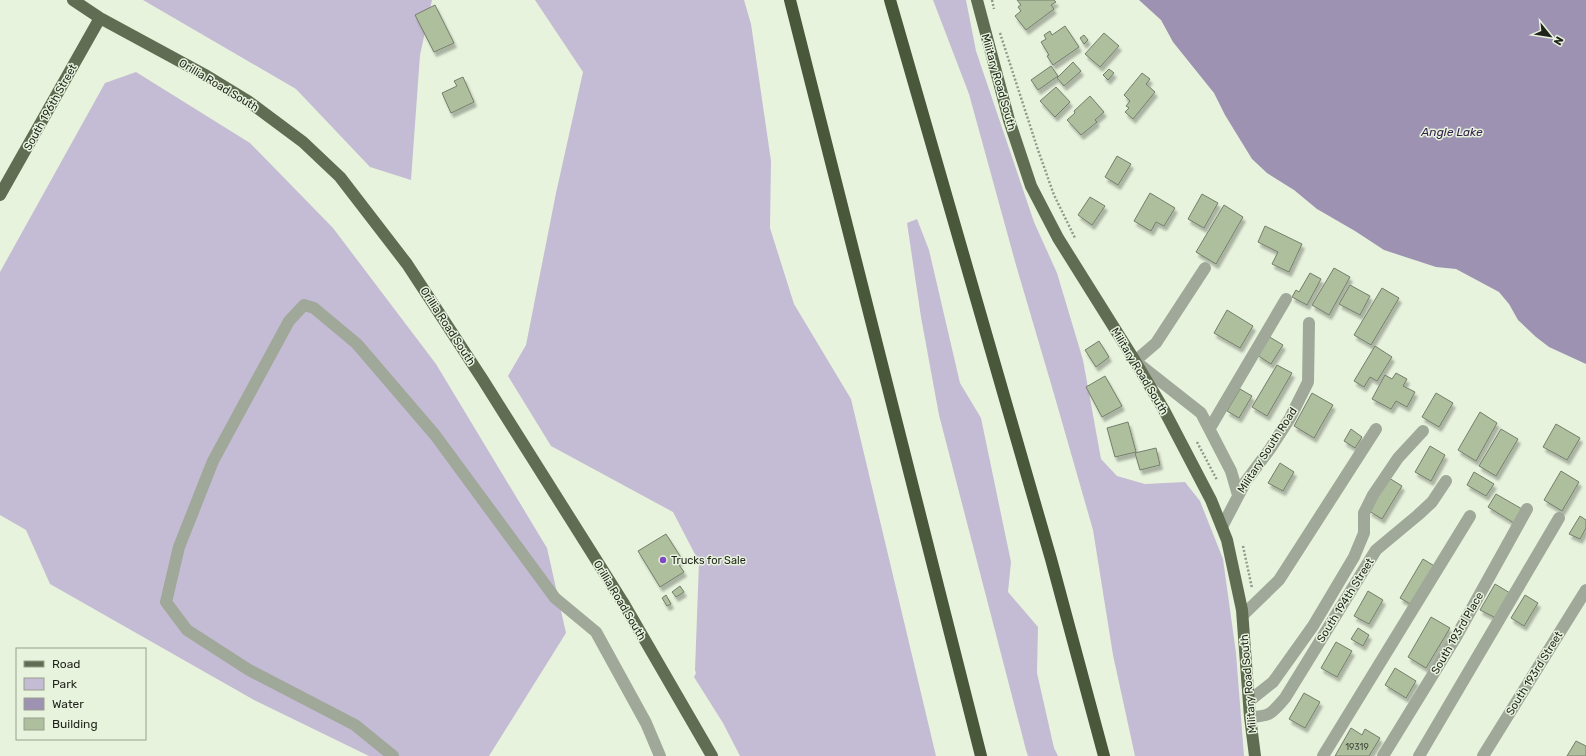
<svg xmlns="http://www.w3.org/2000/svg" width="1586" height="756" viewBox="0 0 1586 756" font-family="Rubik,sans-serif">
<style>
.green{fill:#c4bcd4}
.water{fill:#9d92b2}
.building{fill:#aebf9e;stroke:#747e6a;filter:url(#shadow)}
.lines{fill:none;stroke-linecap:round;stroke-linejoin:round}
.path{stroke:#919989;stroke-width:2.5;stroke-dasharray:2 2;stroke-linecap:butt}
.minor{stroke:#a0a899;stroke-width:12}
.major{stroke:#606d53;stroke-width:12}
.highway{stroke:#49583a;stroke-width:12}
.poi-dot{fill:#804bc2;stroke:#e8f3dd;stroke-width:1.5}
.labels{text-anchor:middle;stroke-width:3;stroke-linejoin:round;paint-order:stroke}
.number-label{font-size:9px;fill:#434a3c}
.street-label{font-size:11px;fill:#1f231b;stroke:#e8f3dd}
.poi-label{font-size:11px;fill:#1f231b;stroke:#e8f3dd;text-anchor:start}
.water-label{font-size:12px;font-style:italic;fill:#311e4a;stroke:#e8f3dd}
</style>
<defs>
<filter id="shadow"><feDropShadow dx="2.5" dy="4.5" stdDeviation="1" flood-color="#0004"/></filter>
</defs>
<rect width="100%" height="100%" fill="#e8f3dd"/>
<path class="green" d="M143,0h289l-12,55 -9,125 -41,-13 -74,-78z
M535,0h209l7,24 20,137 -1,67 24,76 57,95 85,357h-196l-17,-33 -29,-46 2,-4 -1,-3 4,-108 -26,-50 -122,-66 -43,-70 18,-31 30,-152 27,-121z
M933,0h33l10,51 58,171 23,51 26,87 18,99 16,17 28,8 40,-2 15,19 23,58 13,94 8,103h-109l-22,-101 -20,-125 -39,-136 -38,-129 -47,-171z
M136,72l114,71 83,85 103,136 111,184 19,85 -77,123h-120l-115,-56 -204,-116 -24,-54 -26,-15v-243l105,-189z
M917,219l12,31 31,133 21,35 30,144 -3,30 30,35 -1,46 17,75 4,8h-30l-2,-6 -87,-335 -18,-98 -14,-94z"/>
<path class="water" d="M1139,0h447v364l-37,-17 -13,-10 -18,-17 -9,-16 -10,-12 -43,-23 -20,-2 -52,-17 -29,-19 -38,-22 -23,-19 -27,-17 -15,-14 -27,-44 -11,-22 -41,-51 -12,-22z"/>
<path class="building" d="M1017,0h37l2,2 -5,3 3,4 -28,21 -11,-14 6,-5 -3,-4 3,-2z
M435,5l19,38 -20,9 -19,-37z
M1065,26l14,21 -26,18 -6,-9 2,-1 -8,-13 5,-3 -2,-4 6,-4 2,4z
M1104,33l15,13 -19,21 -15,-13z
M1084,35l4,5 -4,4 -4,-6z
M1073,62l8,9 -17,15 -7,-8z
M1051,66l7,10 -20,14 -7,-10z
M1109,69l5,4 -6,7 -5,-5z
M1142,73l8,6 -4,5 9,8 -22,27 -8,-7 4,-4 -3,-2 4,-5 -6,-6z
M463,77l11,25 -23,11 -9,-20 15,-7 -3,-5z
M1056,87l14,15 -15,15 -15,-16z
M1090,96l14,16 -9,8 2,2 -16,13 -14,-15 8,-7 -1,-2z
M1117,156l14,8 -13,21 -13,-8z
M1150,193l25,15 -11,18 -8,-4 -5,9 -17,-10z
M1202,194l16,9 -14,25 -16,-9z
M1090,197l15,9 -13,19 -14,-10z
M1224,205l19,12 -27,47 -20,-12z
M1265,226l37,18 -13,28 -17,-8 6,-12 -20,-10z
M1334,268l16,9 -21,38 -17,-10z
M1310,273l11,6 -14,26 -15,-8 4,-7 3,2z
M1350,285l20,11 -10,19 -21,-11z
M1382,288l17,10 -28,47 -17,-10z
M1227,310l26,16 -13,22 -26,-15z
M1268,336l15,9 -12,19 -14,-9z
M1099,341l10,16 -13,10 -11,-17z
M1375,346l17,11 -15,24 -7,-4 -6,10 -10,-6z
M1277,365l15,8 -25,43 -15,-9z
M1396,373l11,6 -4,7 12,6 -8,15 -11,-6 -5,8 -19,-10 13,-24 7,4z
M1105,376l17,30 -20,11 -16,-30z
M1240,389l12,7 -13,22 -12,-7z
M1312,393l21,12 -19,33 -20,-12z
M1436,393l17,10 -14,24 -17,-10z
M1480,412l17,11 -21,38 -18,-11z
M1128,422l8,30 -21,5 -8,-29z
M1556,424l24,14 -13,22 -24,-13z
M1351,429l11,8 -7,11 -11,-7z
M1501,429l17,10 -22,37 -17,-10z
M1430,446l15,9 -14,26 -16,-9z
M1156,448l4,17 -20,5 -5,-17z
M1280,463l14,9 -11,19 -15,-8z
M1561,471l18,11 -17,29 -18,-11z
M1474,472l20,12 -8,12 -19,-11z
M1389,478l13,8 -20,33 -13,-8z
M1496,494l26,15 -8,14 -26,-16z
M1580,516l6,4v8l-6,11 -11,-5z
M666,534l16,25 -5,3 7,10 -24,15 -22,-36z
M1423,559l13,8 -24,38 -12,-7z
M1495,584l15,9 -14,25 -16,-8z
M680,586l4,6 -8,5 -4,-5z
M1368,591l15,9 -14,24 -15,-8z
M666,595l5,9 -4,2 -5,-8z
M1525,595l13,8 -14,23 -13,-8z
M1431,617l19,11 -24,40 -18,-11z
M1358,628l11,7 -6,11 -12,-7z
M1336,642l16,9 -15,26 -16,-9z
M1395,668l21,13 -10,17 -21,-13z
M1304,693l16,9 -15,26 -16,-9z
M1351,728l11,7 3,-6 15,9 -11,18h-34z
M1576,741l10,5v10h-19z"/>
<g class="lines">
<path class="path" d="M992,0l2,9
M1000,33l38,117 16,45 21,43
M1197,442l20,38
M1243,546l9,42"/>
<path class="minor" d="M1205,268l-49,75 -21,18 66,52 30,58 7,24
M1210,428l76,-129
M1222,527l24,-46 24,-32 20,-31 18,-36 1,-59
M1243,615l36,-35 97,-151
M1249,701l24,-19 40,-56 41,-69 10,-24v-20l9,-18 25,-37 25,-27
M1250,717c21,-1 21,-3 35,-19l91,-148 42,-35 14,-13 14,-21
M393,756l-38,-31 -106,-55 -62,-40 -21,-28 13,-55 34,-86 76,-140 15,-16 10,3 43,36 78,91 120,163 41,34 50,91 14,33
M1323,756l147,-240
M1383,756l73,-119 71,-128
M1419,756l140,-238
M1483,756l103,-166"/>
<path class="major" d="M73,0l27,18 107,58 41,25 55,41 37,35 67,87 76,116 141,224 88,152
M977,0l32,120 22,66 27,52 77,123 29,49 47,90 16,40 15,70 8,107 5,39
M0,195l100,-177"/>
<path class="highway" d="M790,0l191,756
M890,0l161,559 53,197"/>
</g>
<circle class="poi-dot" cx="663" cy="560" r="4"/>
<g class="labels">
<g class="number-label">
<text x="1357" y="750">19319</text>
</g>
<g class="street-label">
<text transform="translate(999 82) rotate(74)" y="4">Military Road South</text>
<text transform="translate(219 85) rotate(31)" y="4">Orillia Road South</text>
<text transform="translate(50 107) rotate(-61)" y="4">South 196th Street</text>
<text transform="translate(448 326) rotate(57)" y="4">Orillia Road South</text>
<text transform="translate(1140 371) rotate(59)" y="4">Military Road South</text>
<text transform="translate(1267 450) rotate(-57)" y="4">Military South Road</text>
<text transform="translate(620 600) rotate(59)" y="4">Orillia Road South</text>
<text transform="translate(1345 600) rotate(-58)" y="4">South 194th Street</text>
<text transform="translate(1457 633) rotate(-60)" y="4">South 193rd Place</text>
<text transform="translate(1534 673) rotate(-58)" y="4">South 193rd Street</text>
<text transform="translate(1248 684) rotate(-95)" y="4">Military Road South</text>
</g>
<g class="poi-label">
<text x="671" y="564">Trucks for Sale</text>
</g>
<g class="water-label">
<text x="1452" y="136">Angle Lake</text>
</g>
</g>
<rect x="16" y="648" width="130" height="92" fill="#e8f3dd" stroke="#98a08f"/>
<rect x="24" y="661" width="20" height="6" fill="#606d53" stroke="#98a08f"/>
<text x="52" y="668" font-size="12" fill="#1f231b">Road</text>
<rect x="24" y="678" width="20" height="12" fill="#c4bcd4" stroke="#98a08f"/>
<text x="52" y="688" font-size="12" fill="#1f231b">Park</text>
<rect x="24" y="698" width="20" height="12" fill="#9d92b2" stroke="#98a08f"/>
<text x="52" y="708" font-size="12" fill="#1f231b">Water</text>
<rect x="24" y="718" width="20" height="12" fill="#aebf9e" stroke="#98a08f"/>
<text x="52" y="728" font-size="12" fill="#1f231b">Building</text>
<g transform="translate(1550 36) rotate(120)" stroke="#e8f3dd" stroke-width="3" paint-order="stroke">
<path d="M0-3L7 15L0 10L-7 15Z" fill="#1f231b"/>
<text y="-6" font-size="11" font-weight="bold" text-anchor="middle" fill="#1f231b">N</text>
</g>
</svg>
